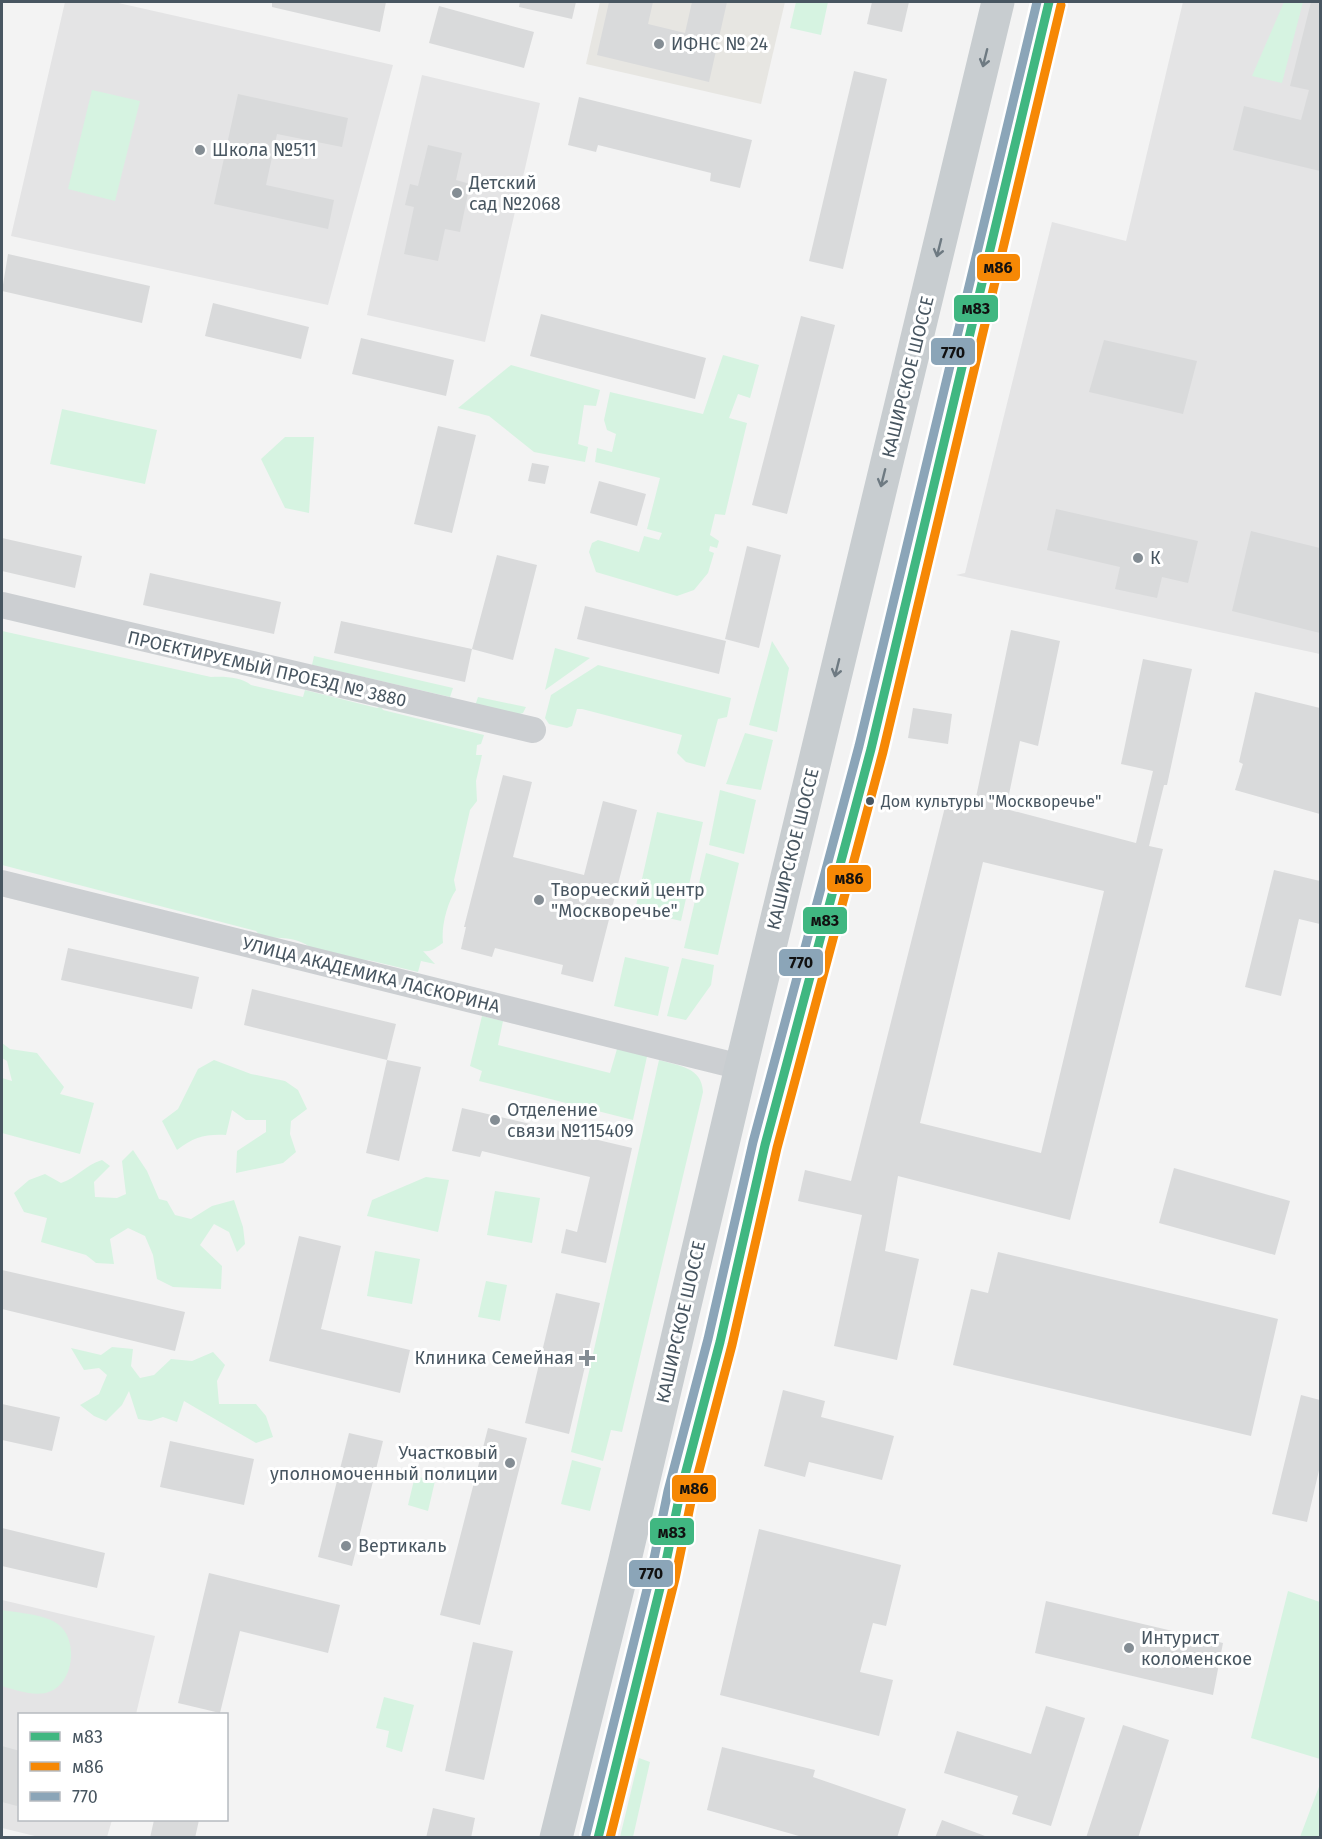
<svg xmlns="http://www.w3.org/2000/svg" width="1322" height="1839" viewBox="0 0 1322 1839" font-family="'Fira Sans',sans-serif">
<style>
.commercial{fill:#e7e6e2}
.education{fill:#e4e4e5}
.green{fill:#d6f3e1}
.building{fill:#d9dadb;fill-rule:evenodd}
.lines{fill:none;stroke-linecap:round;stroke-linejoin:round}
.minor{stroke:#cccfd2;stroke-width:26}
.major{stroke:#c8cdd0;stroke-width:33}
.bus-1-casing{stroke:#fff;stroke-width:14}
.bus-2-casing{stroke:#fff;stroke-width:14}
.bus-3-casing{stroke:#fff;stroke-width:14}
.bus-1{stroke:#40b781;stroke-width:9}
.bus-2{stroke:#f68805;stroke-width:9}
.bus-3{stroke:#8ba5b8;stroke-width:9}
.oneway{stroke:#6e7a82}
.poi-dot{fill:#848d94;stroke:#fff;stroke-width:2}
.bus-dot{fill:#485661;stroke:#fff;stroke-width:2}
.labels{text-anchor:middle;stroke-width:6;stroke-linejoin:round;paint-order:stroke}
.bus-label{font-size:16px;fill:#485661;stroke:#fff;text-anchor:start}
.poi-label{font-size:18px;fill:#485661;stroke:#fff;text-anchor:start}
.street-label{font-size:18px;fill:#485661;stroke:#fff}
.line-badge{stroke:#fff;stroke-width:2}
.pale-badge-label{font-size:16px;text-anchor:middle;font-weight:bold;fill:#111}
</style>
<rect width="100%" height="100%" fill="#f3f3f3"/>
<path class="commercial" d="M600,2h185l-24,102 -175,-40z"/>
<path class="education" d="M65,2h49l279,63 -65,240 -317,-69z
M1183,2h137v652l-364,-79 9,-2 87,-351 74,19z
M422,75l118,28 -55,239 -118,-27z
M2,1600l153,36 -19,78h-116v106h92l-5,17h-68l-37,-9z"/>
<path class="green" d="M796,2h32l-7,33 -31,-7z
M1284,2h19l-21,81 -30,-7z
M92,90l48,11 -25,100 -47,-12z
M723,355l36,10 -9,33 -12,-4 -9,24 18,5 -22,92 -10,-1 -5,21 9,6 -2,7 -7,-2 -1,5 5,2 -6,20 -14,17 -17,6 -81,-24 -7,-20 3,-9 6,-3 41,12 5,-16 15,4 3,-7 -15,-4 13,-51 -65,-16 2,-14 15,4 4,-18 -9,-4 -3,-10 6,-28 93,22z
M511,365l89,25 -4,16 -12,-1 -6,39 10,3 -3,15 -51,-10 -45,-36 -31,-8z
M62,409l95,21 -12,54 -95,-20z
M285,437h29l-5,76 -24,-5 -24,-49z
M2,631l209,46c13,-1 30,0 40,8l52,12 2,-7 72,18 4,-2 2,4 101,25 -3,9 -4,1 -1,10h6l-6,26 1,20 -7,9 -16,70 2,10c-9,13 -15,37 -13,53 -5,3 -12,10 -20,8l12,13 -14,-3 -3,11 -50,-12 -11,3 -44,-13c-11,-12 -35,-14 -50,-11l-7,-8 -254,-66z
M772,641l17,27 -12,64 -28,-7z
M555,648l35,10 -45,32z
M314,656l139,32 -3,9 -138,-32z
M598,665l133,33 -4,19 -9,2 -13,48 -19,-5 -9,-9 5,-18 -100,-26h-5l-5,17 -5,2 -18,-4 -4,-6 6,-23z
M478,697l48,10 -3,6 -7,2 -41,-9z
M745,733l28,7 -12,50 -35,-6z
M720,790l36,10 -12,54 -35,-9z
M657,812l46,10 -22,99 -46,-11z
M706,853l33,10 -21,92 -34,-7z
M625,957l44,10 -11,49 -44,-10z
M682,958l32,7 -3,20 -25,35 -19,-4z
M482,1016l21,5 -5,24 112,28 7,-24 31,3 -15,68 -154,-39 3,-10 -12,-5z
M2,1043l8,6 27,4 27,34 -4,7 34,9 -14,51 -78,-21v-55l10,3 -5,-20 -5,-3z
M214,1060l37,14 34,7 13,9 9,19 -16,12 -1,13 6,18 -13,11 -47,10 1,-22 29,-19v-12h-20l-14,-10 -6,25c-21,-1 -32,2 -49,15l-15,-29 16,-12 20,-40z
M659,1060c20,6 43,7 44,32l-81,340 -11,-2 -8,31 -32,-9z
M133,1150l14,21 12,28 8,2 8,14 16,4 21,-13 22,-6 9,27 2,17 -8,8 -8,-20 -15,-8 -14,21 22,21 -1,23 -48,-2 -16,-8 -4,-24 -8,-19 -17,-8 -18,11 4,25 -18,-1 -10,-8 -45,-13 6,-24 -23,-6 -10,-19 15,-13 16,-6 16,9c16,-5 24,-18 41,-23l8,6 -16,16 1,15 22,1 9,-4 -4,-33z
M426,1177l23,3 -11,52 -71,-16 5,-16z
M495,1191l45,7 -8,45 -45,-8z
M375,1251l45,8 -8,45 -45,-8z
M486,1281l21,4 -7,36 -22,-4z
M112,1347l21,2 -2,17 9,12 14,-3 17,-16 21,2 21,-9 12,13 -8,16 2,23h37l10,12 7,21 -17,6 -72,-42 -7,21 -14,-5 -12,4 -13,-2 -9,-28 -7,14 -16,16 -12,-5 -14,-11 19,-11 8,-19 -8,-7 -15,2 -13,-22 30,7z
M572,1460l29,8 -11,43 -29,-7z
M415,1476l20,5 -7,30 -20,-6z
M1288,1591l32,11v157l-69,-21z
M2,1610c16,3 44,4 57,15 19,15 15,56 -8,66 -14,7 -35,-1 -49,-5z
M384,1697l30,8 -12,47 -16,-5 3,-16 -13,-3z
M639,1758l11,4 -17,75h-13z
M1320,1784v53h-20z"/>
<path class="building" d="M272,2h114l-6,30 -108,-25z
M520,2h56l-4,17 -53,-12z
M609,2h44l-5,22 37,9 7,-31h35l-18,80 -112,-27z
M872,2h37l-7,30 -35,-8z
M1311,2h9v169l-87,-21 11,-44 57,14 8,-30 -19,-4z
M439,6l95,26 -10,36 -95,-25z
M854,71l33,8 -44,190 -34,-8z
M238,94l110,24 -6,29 -65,-13 -11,51 68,15 -6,29 -114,-25z
M579,97l173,43 -12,48 -30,-7 1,-8 -113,-28 -2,7 -28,-7z
M428,145l34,8 -6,27 14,4 -10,48 -15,-3 -7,32 -34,-7 10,-47 -9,-2 5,-21 8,2z
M8,254l142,32 -8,37 -140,-32z
M213,303l96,24 -8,32 -96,-23z
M541,314l165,44 -11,41 -165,-43z
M801,316l34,9 -48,189 -35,-9z
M361,338l93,22 -8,36 -94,-22z
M1104,340l93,21 -14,53 -94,-22z
M438,426l38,9 -24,98 -38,-9z
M532,463l17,3 -4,18 -17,-3z
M599,481l47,13 -9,32 -47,-13z
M1056,509l142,32 -10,42 -26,-6 -5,21 -42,-9 5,-22 -73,-17z
M1251,531l69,17v85l-88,-22z
M2,538l80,18 -7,32 -73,-17z
M747,546l34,9 -22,93 -34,-9z
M497,555l40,10 -24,95 -41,-11z
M150,573l131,29 -7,32 -131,-29z
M585,606l141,35 -7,33 -142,-35z
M341,621l131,28 -7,33 -131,-29z
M1011,630l49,11 -22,105 -18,-5 -14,68 130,34 17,-72 -32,-7 22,-105 49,10 -25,116h-3l-15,61 14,3 -93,371 -172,-44 -13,75 34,8 -22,101 -63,-14 28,-131 -64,-14 7,-31 46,11 97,-386 27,7zM983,862l121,29 -63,262 -121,-30z
M1255,692l65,16v106l-85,-24 8,-26 -4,-2z
M913,708l39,6 -4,30 -40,-6z
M503,775l29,7 -19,75 71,18 19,-74 34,9 -44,172 -32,-8 2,-9 -68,-17 -3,9 -31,-8 5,-22h-2z
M1274,870l46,11v43l-21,-5 -18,77 -36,-9z
M68,948l131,29 -7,32 -131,-29z
M252,989l144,35 -9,36 -143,-35z
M387,1060l34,7 -22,94 -33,-8z
M462,1108l170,40 -26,115 -45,-10 5,-24 11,3 13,-55 -108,-26 -2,6 -28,-6z
M1174,1168l116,33 -15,54 -116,-32z
M299,1236l42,10 -20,83 89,21 -10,43 -131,-32z
M998,1252l280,67 -27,117 -298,-71 18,-76 17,4z
M2,1270l183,42 -10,39 -173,-42z
M556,1293l44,10 -31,131 -44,-11z
M783,1390l42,11 -4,16 73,19 -12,44 -73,-18 -4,15 -41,-11z
M1301,1395l19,5v66l-13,56 -35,-8z
M2,1404l58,13 -8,34 -50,-11z
M488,1428l39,10 -47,187 -40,-10z
M349,1433l34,8 -31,125 -34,-9z
M170,1441l84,18 -10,46 -84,-18z
M2,1528l103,25 -8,35 -95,-22z
M759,1529l142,36 -15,61 -13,-3 -13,49 33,8 -14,56 -159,-41z
M209,1573l131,32 -12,48 -88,-22 -20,82 -42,-10z
M1046,1601l177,42 -10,52 -178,-42z
M473,1642l40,9 -29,129 -39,-9z
M1046,1706l39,12 -34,108 -39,-12 6,-18 -74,-23 13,-42 74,23z
M1123,1725l46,15 -31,98h-52z
M2,1746l18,5v45l-3,10 -15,-4z
M722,1747l93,23 -2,7 93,32 -9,29h-91l-99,-28z
M433,1808l42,10 -4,20h-45z
M154,1820h45l-4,18h-45z
M942,1820l43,16v2h-50z"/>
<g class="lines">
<path class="minor" d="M2,605l531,125
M2,883l739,184"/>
<path class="major" d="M556,1838l68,-274 117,-497 257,-1065
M598,1838l65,-262 17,-82 40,-152 45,-197 106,-396 178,-747"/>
<g class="bus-1-casing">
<path id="bus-1" d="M598,1838l65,-262 17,-82 40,-152 45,-197 106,-396 178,-747"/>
</g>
<g class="bus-2-casing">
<path id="bus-2" d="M610,1838l65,-259 17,-82 40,-152 45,-197 106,-396 178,-747"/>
</g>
<g class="bus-3-casing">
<path id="bus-3" d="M586,1835l65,-262 17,-82 40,-152 45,-197 106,-396 178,-744"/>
</g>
<use href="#bus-1" class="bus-1"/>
<use href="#bus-2" class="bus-2"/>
<use href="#bus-3" class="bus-3"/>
</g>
<defs><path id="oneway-shaft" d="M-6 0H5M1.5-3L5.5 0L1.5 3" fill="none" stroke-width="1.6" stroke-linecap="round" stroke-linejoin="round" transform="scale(1.5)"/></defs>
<g class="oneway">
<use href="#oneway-shaft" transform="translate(985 58) rotate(104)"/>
<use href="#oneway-shaft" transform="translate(939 248) rotate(104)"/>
<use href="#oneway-shaft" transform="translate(883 478) rotate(104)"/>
<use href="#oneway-shaft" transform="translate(837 668) rotate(104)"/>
</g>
<g class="poi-dot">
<circle cx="659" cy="44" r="6"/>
<circle cx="200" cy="150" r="6"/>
<circle cx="457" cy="193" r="6"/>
<circle cx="1138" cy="558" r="6"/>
<circle cx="539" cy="900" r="6"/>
<circle cx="495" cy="1120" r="6"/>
<path d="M584 1349h6v6h6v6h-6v6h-6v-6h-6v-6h6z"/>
<circle cx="510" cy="1463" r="6"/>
<circle cx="346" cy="1546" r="6"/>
<circle cx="1129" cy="1648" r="6"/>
</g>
<circle class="bus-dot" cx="870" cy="801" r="5"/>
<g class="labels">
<g class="bus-label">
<text x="881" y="807">Дом культуры "Москворечье"</text>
</g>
<g class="poi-label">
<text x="671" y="50">ИФНС № 24</text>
<text x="212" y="156">Школа №511</text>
<text x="469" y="189">Детский<tspan x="469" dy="21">сад №2068</tspan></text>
<text x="1150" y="564">К</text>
<text x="551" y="896">Творческий центр<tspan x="551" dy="21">"Москворечье"</tspan></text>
<text x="507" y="1116">Отделение<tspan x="507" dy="21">связи №115409</tspan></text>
<text x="574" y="1364" text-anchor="end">Клиника Семейная</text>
<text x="498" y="1459" text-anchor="end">Участковый<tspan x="498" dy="21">уполномоченный полиции</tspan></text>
<text x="358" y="1552">Вертикаль</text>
<text x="1141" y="1644">Интурист<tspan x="1141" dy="21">коломенское</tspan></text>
</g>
<g class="street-label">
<text transform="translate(908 377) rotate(-76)" y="6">КАШИРСКОЕ ШОССЕ</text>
<text transform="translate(267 669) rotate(13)" y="6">ПРОЕКТИРУЕМЫЙ ПРОЕЗД № 3880</text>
<text transform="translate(793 849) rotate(-76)" y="6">КАШИРСКОЕ ШОССЕ</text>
<text transform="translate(371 975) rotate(14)" y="6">УЛИЦА АКАДЕМИКА ЛАСКОРИНА</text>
<text transform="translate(681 1322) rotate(-77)" y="6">КАШИРСКОЕ ШОССЕ</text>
</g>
</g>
<g class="line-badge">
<rect x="976" y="253" width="45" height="29" rx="6" fill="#f68805"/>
<rect x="953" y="294" width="46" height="29" rx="6" fill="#40b781"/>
<rect x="930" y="337" width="46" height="29" rx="6" fill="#8ba5b8"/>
<rect x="826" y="864" width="46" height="29" rx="6" fill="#f68805"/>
<rect x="802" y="906" width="46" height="29" rx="6" fill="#40b781"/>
<rect x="778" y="948" width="46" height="29" rx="6" fill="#8ba5b8"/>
<rect x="671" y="1474" width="46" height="29" rx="6" fill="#f68805"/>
<rect x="649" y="1517" width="46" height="29" rx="6" fill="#40b781"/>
<rect x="628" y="1559" width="46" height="29" rx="6" fill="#8ba5b8"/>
</g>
<g class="pale-badge-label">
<text x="998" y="273">м86</text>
<text x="976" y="314">м83</text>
<text x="953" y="358">770</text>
<text x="849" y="884">м86</text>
<text x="825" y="926">м83</text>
<text x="801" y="968">770</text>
<text x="694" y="1494">м86</text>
<text x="672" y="1538">м83</text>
<text x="651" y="1579">770</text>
</g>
<rect width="1322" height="1839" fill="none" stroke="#485661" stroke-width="6"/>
<rect x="18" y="1713" width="210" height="108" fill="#ffffff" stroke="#b6bbc0" stroke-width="1.5"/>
<rect x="30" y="1732" width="30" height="9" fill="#40b781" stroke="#b6bbc0" stroke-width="1.5"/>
<text x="72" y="1743" font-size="18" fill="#485661">м83</text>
<rect x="30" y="1762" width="30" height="9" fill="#f68805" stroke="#b6bbc0" stroke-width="1.5"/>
<text x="72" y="1773" font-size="18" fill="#485661">м86</text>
<rect x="30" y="1792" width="30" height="9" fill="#8ba5b8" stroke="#b6bbc0" stroke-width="1.5"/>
<text x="72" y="1803" font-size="18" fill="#485661">770</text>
</svg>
